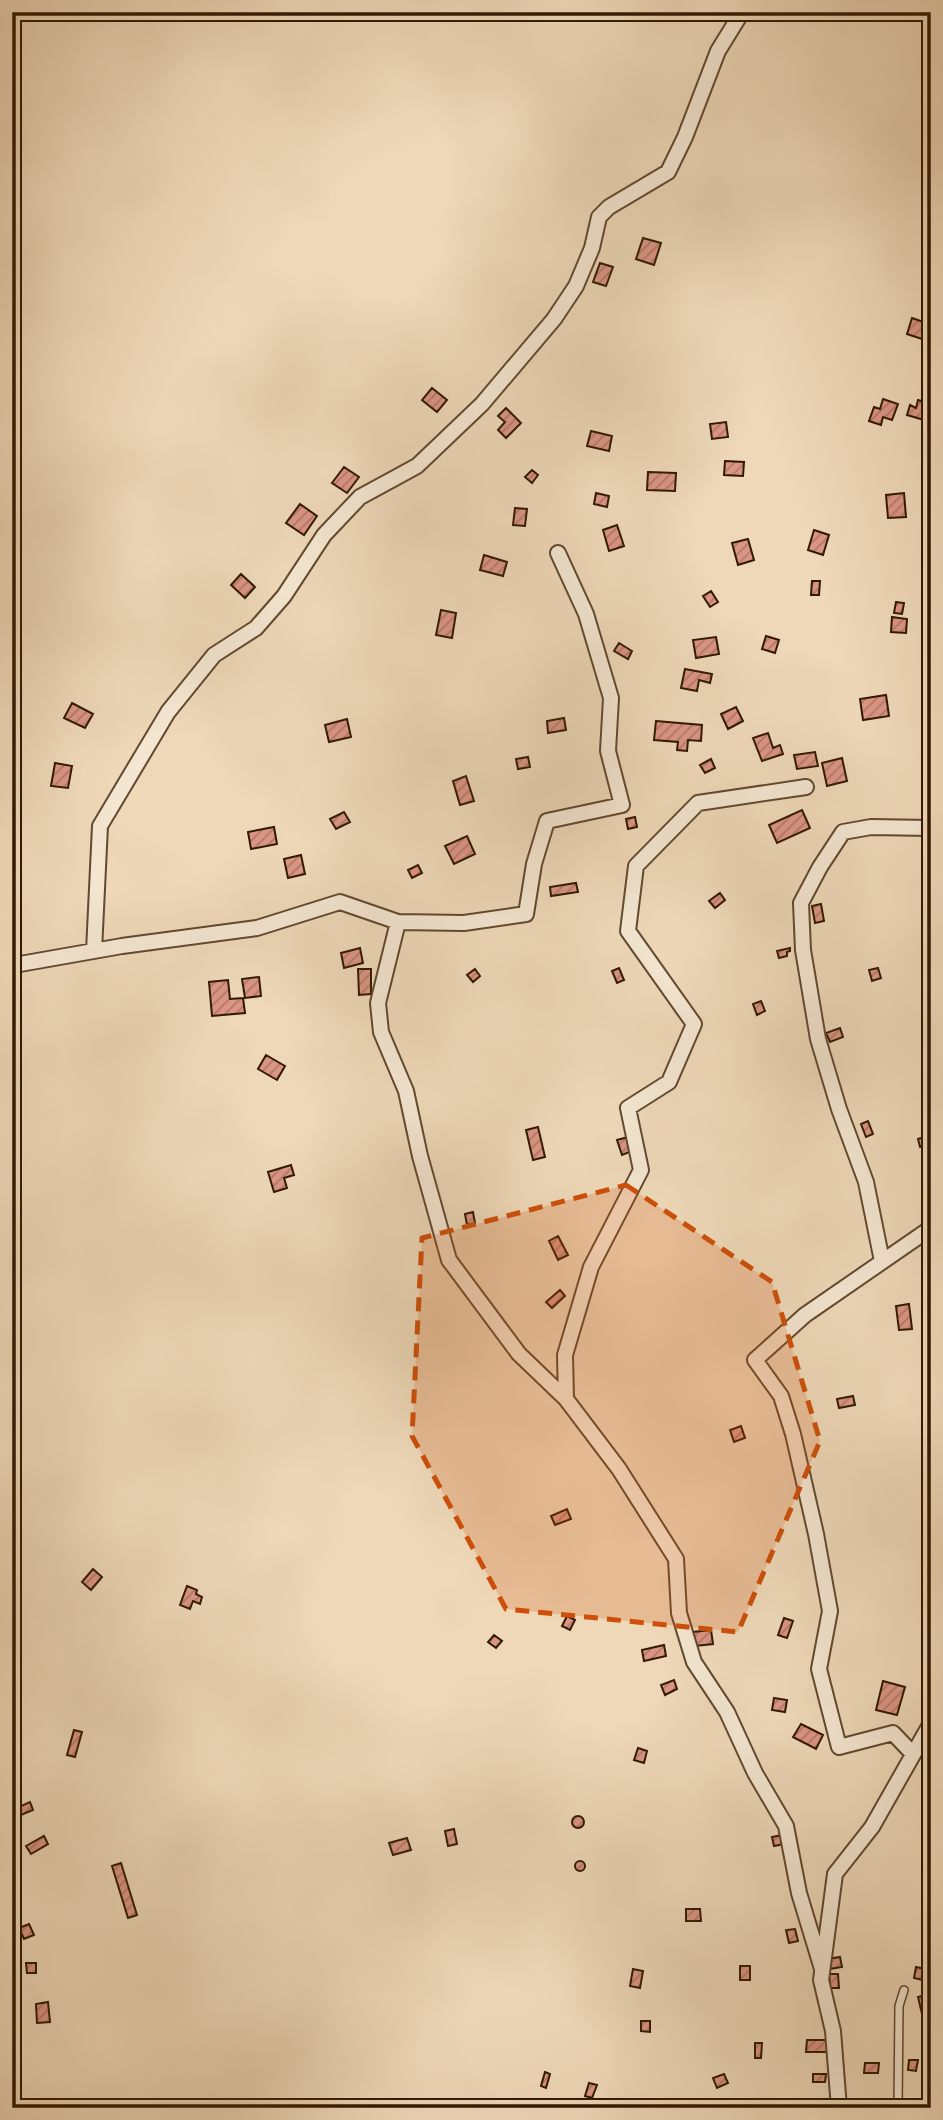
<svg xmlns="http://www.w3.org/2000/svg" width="943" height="2120" viewBox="0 0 943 2120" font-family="'IM FELL English',serif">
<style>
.building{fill:url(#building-hatch);stroke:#321901;stroke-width:2}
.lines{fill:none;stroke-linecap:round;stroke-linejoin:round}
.service-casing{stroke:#61492f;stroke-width:10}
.minor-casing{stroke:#61492f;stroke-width:18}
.service{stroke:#f4e6d1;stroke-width:7}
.minor{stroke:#f4e6d1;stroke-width:14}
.marked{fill:#cd4f0a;fill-opacity:0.2;stroke:#cd4f0a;stroke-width:5;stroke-dasharray:14 9;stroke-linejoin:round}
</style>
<defs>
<pattern id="building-hatch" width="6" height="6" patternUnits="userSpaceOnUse" patternTransform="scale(1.75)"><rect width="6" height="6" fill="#db9584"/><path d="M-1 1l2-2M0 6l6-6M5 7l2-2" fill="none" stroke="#b2796a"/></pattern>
</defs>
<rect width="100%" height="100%" fill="#eed8b8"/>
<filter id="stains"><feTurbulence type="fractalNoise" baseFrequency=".00286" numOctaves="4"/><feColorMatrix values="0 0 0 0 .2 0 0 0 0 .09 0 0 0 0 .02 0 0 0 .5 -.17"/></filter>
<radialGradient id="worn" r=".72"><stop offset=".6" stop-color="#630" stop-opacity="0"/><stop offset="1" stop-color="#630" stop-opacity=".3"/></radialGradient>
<path class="building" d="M643,238l18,5 -7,22 -18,-6z
M600,263l13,4 -7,19 -13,-4z
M912,318l17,6 -4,16 -18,-6z
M432,388l15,12 -10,12 -15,-12z
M883,399l15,5 -6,16 -9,-3 -2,8 -12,-4 5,-14 6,2z
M918,400l13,4 -2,9 2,9 -24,-7 3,-10 6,3z
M506,408l15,15 -15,15 -8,-8 7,-8 -7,-6z
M726,422l2,15 -16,2 -2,-15z
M591,431l21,5 -3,15 -22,-5z
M725,461l19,1 -1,14 -19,-1z
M344,467l15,10 -12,16 -15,-10z
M532,470l6,5 -6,8 -7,-6z
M648,472l28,1 -1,18 -28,-1z
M596,493l13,3 -2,11 -13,-3z
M904,493l2,24 -18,1 -2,-23z
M300,504l17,12 -13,19 -18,-12z
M515,508l12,1 -2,17 -12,-1z
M617,525l7,21 -15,5 -6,-21z
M814,530l15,5 -6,20 -15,-5z
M928,538h3v30l-6,-1z
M748,539l6,21 -16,5 -6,-22z
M484,555l23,7 -4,14 -23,-6z
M241,574l14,13 -10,11 -14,-13z
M812,581h8l-1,14h-8z
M711,591l7,11 -8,5 -7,-11z
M896,602l8,1 -2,11 -8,-1z
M441,610l15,3 -4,25 -16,-3z
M892,617l15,2 -1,14 -15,-1z
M766,636l13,4 -4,13 -13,-4z
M716,637l3,17 -23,4 -3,-18z
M619,643l13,8 -4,8 -14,-8z
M685,669l27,5 -2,9 -11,-3 -2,11 -16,-3z
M886,695l3,21 -26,4 -3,-21z
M72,703l21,11 -8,14 -21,-10z
M736,707l7,14 -15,8 -7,-15z
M564,718l2,12 -18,3 -1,-12z
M347,719l4,18 -22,5 -4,-17z
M656,721l46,4 -1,16 -13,-1 -1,11 -10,-1 1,-8 -24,-2z
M768,733l5,15 7,-3 3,9 -21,7 -9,-23z
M815,752l3,14 -21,3 -3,-14z
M528,757l2,10 -12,2 -2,-10z
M842,758l5,23 -20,5 -5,-23z
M711,759l4,9 -10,5 -5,-8z
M55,763l17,3 -4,22 -17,-2z
M466,776l8,25 -14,4 -7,-24z
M802,810l8,18 -33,15 -8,-18z
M344,812l6,10 -14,7 -6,-10z
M635,817l2,10 -9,2 -2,-10z
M274,827l3,17 -26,5 -3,-17z
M467,836l8,18 -21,10 -9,-18z
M301,855l4,19 -17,4 -4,-19z
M418,865l4,8 -10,5 -4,-8z
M576,883l2,9 -27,4 -1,-9z
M720,893l5,7 -10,8 -6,-7z
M821,904l3,17 -9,2 -3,-17z
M360,948l3,15 -19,5 -3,-15z
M790,948v3l-3,1v4l-8,2 -2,-7z
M619,968l5,12 -7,3 -5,-12z
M878,968l3,10 -9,3 -3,-11z
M358,969h13v25l-12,1z
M475,969l5,7 -7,6 -6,-7z
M259,977l2,19 -16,2 -3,-19z
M228,980l2,19 13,-1 2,15 -33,3 -3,-34z
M761,1001l4,10 -8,4 -4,-11z
M840,1028l3,9 -13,5 -4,-9z
M266,1055l19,11 -8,14 -19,-11z
M868,1121l5,13 -7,3 -5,-13z
M538,1127l7,30 -12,3 -7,-30z
M928,1136l2,8 -10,3 -2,-8z
M628,1137l4,14 -10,4 -5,-15z
M291,1165l3,10 -10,3 3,10 -13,4 -6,-20z
M473,1212l2,11 -8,2 -2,-11z
M558,1236l10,19 -10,5 -9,-19z
M560,1290l5,6 -13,12 -6,-6z
M909,1304l3,25 -13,1 -3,-24z
M853,1396l2,9 -16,3 -2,-9z
M741,1426l4,12 -11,4 -4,-12z
M567,1509l4,10 -16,6 -4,-9z
M93,1569l9,8 -11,13 -9,-8z
M187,1586l10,4 -1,4 6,3 -2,7 -7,-3 -3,8 -10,-4z
M567,1616l8,4 -5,10 -8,-4z
M784,1618l9,3 -6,17 -9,-3z
M711,1630l2,14 -18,2 -2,-14z
M494,1635l8,6 -6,7 -8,-6z
M664,1645l2,11 -22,5 -2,-11z
M674,1680l3,9 -12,6 -4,-10z
M883,1681l22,6 -8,28 -21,-5z
M774,1698l13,2 -2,12 -13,-2z
M801,1724l22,11 -7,14 -23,-12z
M74,1730l8,2 -7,25 -8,-2z
M638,1748l9,3 -3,12 -10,-3z
M30,1802l3,8 -19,8 -2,-8z
M572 1822a6 6 0 1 1 12 0a6 6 0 1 1-12 0Z
M454,1829l3,15 -9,2 -3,-15z
M782,1835l2,9 -10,2 -2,-9z
M44,1836l4,8 -17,10 -5,-8z
M407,1838l4,12 -18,5 -4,-12z
M575 1866a5 5 0 1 1 10 0a5 5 0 1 1-10 0Z
M121,1863l16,52 -9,3 -16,-52z
M686,1909h14l1,12h-15z
M29,1924l5,11 -10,4 -5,-11z
M795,1929l3,12 -9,2 -3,-13z
M840,1957l2,10 -13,2 -2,-10z
M26,1963h10v10h-9z
M740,1966h10v14h-10z
M916,1967l10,2 -3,11 -9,-2z
M633,1969l10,2 -3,17 -10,-2z
M829,1974h9l1,14h-9z
M930,1994l-1,18 -7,2 -4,-17z
M48,2002l2,20 -13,1 -1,-19z
M641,2021h9v11l-9,-1z
M807,2040h20v12h-21z
M755,2043h7l-1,15h-6z
M909,2060h9l-2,11 -8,-1z
M865,2063h14l-1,10h-14z
M545,2072l5,2 -4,14 -5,-2z
M724,2074l4,9 -11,5 -4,-10z
M813,2074h13l-1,8h-12z
M589,2083l8,2 -5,13 -7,-2z"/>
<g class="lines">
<g class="service-casing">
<path id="service" d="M898,2108l1,-102 5,-16"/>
</g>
<g class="minor-casing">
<path id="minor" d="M398,922l-20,81 3,29 25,59 14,65 29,104 70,94 47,45 53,70 57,90 3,54 15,49 33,50 28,61 31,53 13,67 23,76
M94,951l6,-125 68,-114 46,-57 42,-27 28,-32 40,-61 36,-38 57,-31 65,-62 72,-85 22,-33 16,-38 7,-31 10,-10 59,-35 17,-35 33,-86 24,-39
M12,963l8,1 102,-18 135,-18 83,-26 58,20 66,1 62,-9 8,-50 13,-43 75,-16 -14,-54 3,-53 -25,-84 -28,-61
M882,1261l-16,-79 -27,-73 -21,-70 -15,-89 -2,-47 19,-36 23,-35 28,-5 60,1
M566,1399l-1,-44 26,-88 50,-97 -13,-62 41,-26 25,-58 -66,-93 8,-65 62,-63 108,-16
M913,1754l-20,-21 -54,14 -20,-78 11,-58 -14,-77 -23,-100 -12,-38 -26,-36 50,-45 126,-87
M839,2108l-6,-77 -12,-51 14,-106 37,-47 59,-104"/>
</g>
<use href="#service" class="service"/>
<use href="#minor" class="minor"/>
</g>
<path class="marked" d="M626,1185l146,97 48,159 -82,191 -232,-23 -94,-173 10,-198z"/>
<rect width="943" height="2120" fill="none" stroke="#eed8b8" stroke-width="42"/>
<rect x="14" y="14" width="915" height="2092" fill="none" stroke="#321901" stroke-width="3.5"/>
<rect x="21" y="21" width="901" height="2078" fill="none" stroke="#321901" stroke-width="2"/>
<rect width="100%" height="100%" filter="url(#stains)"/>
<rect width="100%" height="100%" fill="url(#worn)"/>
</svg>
